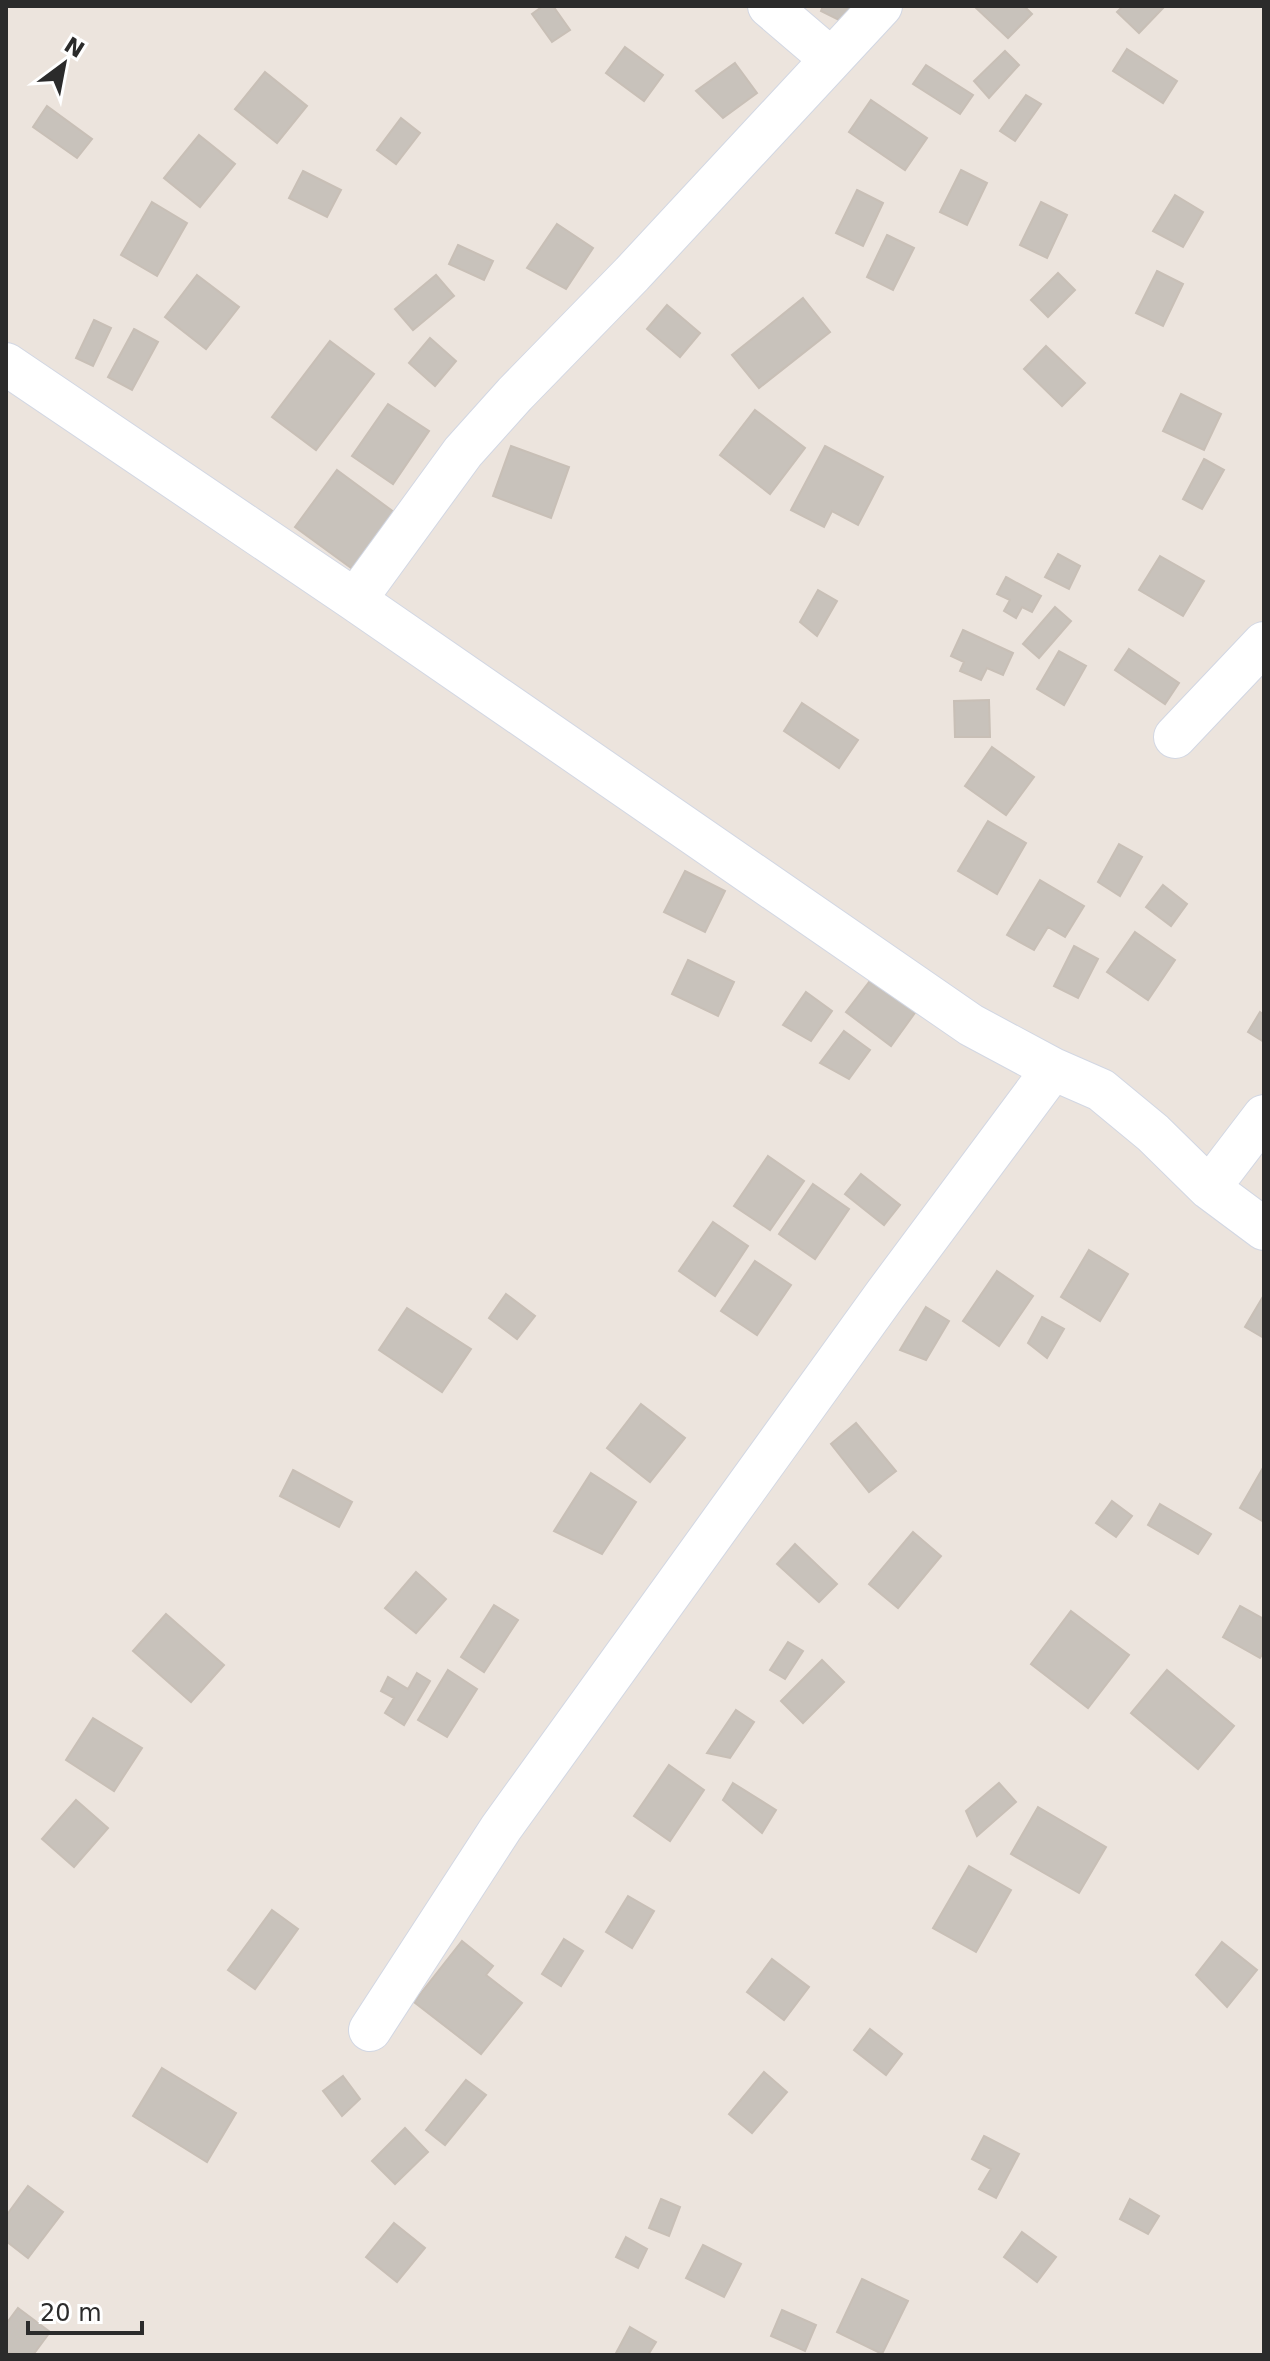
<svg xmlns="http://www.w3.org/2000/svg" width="1270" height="2361" viewBox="0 0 1270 2361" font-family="'DejaVu Sans',sans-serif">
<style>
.building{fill:#c8c2bb;stroke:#c8bfb6;stroke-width:2}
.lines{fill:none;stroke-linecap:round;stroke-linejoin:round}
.street-casing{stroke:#d2d7e3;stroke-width:44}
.street{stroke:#fff;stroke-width:42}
</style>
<rect width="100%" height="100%" fill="#ece4dd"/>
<path class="building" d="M543,6h10l17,24 -18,12 -20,-28z
M823,6h31l-9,17 -24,-12z
M974,6h50l8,8 -24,24z
M1123,6h42l-26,27 -22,-21z
M625,47l38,28 -19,26 -38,-28z
M1127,49l50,32 -14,22 -50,-32z
M1005,51l14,14 -30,33 -15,-17z
M735,63l22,30 -34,25 -27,-27z
M926,65l47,30 -13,19 -47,-30z
M265,72l42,34 -30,37 -42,-34z
M1026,95l15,9 -26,37 -15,-10z
M871,100l56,38 -22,32 -56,-38z
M47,106l45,33 -15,19 -44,-31z
M401,118l19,15 -24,31 -19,-14z
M199,135l36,29 -35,43 -36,-29z
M961,170l26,13 -20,42 -27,-13z
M303,171l38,19 -14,27 -38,-19z
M857,190l26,13 -20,43 -27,-13z
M1175,195l28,17 -20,35 -30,-16z
M152,202l35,21 -30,53 -36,-21z
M1041,202l26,13 -20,43 -27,-13z
M557,224l36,24 -27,41 -39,-21z
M887,235l27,13 -21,42 -26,-13z
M458,245l35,16 -9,19 -35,-16z
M1157,271l26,13 -20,42 -27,-13z
M1058,273l17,17 -27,27 -17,-17z
M197,275l42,32 -33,42 -41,-32z
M436,275l18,21 -41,34 -18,-21z
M803,298l27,34 -71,56 -27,-33z
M667,305l33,28 -20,24 -33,-28z
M94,320l17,8 -18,38 -17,-8z
M134,329l24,13 -26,48 -24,-13z
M430,338l26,23 -21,25 -26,-23z
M330,341l44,33 -58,76 -44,-33z
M1046,346l39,37 -23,23 -38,-37z
M1181,394l40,20 -17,36 -41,-19z
M388,404l41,27 -36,53 -41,-28z
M755,410l50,38 -35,46 -50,-39z
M511,446l58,21 -18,51 -58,-22z
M825,446l58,31 -25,48 -26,-14 -8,16 -33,-17z
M1204,459l20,11 -22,39 -19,-10z
M337,470l69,51 -41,57 -70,-51z
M1058,554l22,12 -11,23 -24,-12z
M1160,556l44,25 -21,35 -44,-26z
M1006,577l35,19 -9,16 -10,-5 -6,11 -12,-7 6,-11 -13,-6z
M818,590l19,11 -20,35 -17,-14z
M1055,607l16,14 -32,37 -16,-14z
M963,630l50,23 -10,22 -16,-7 -6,12 -21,-9 4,-9 -13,-6z
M1129,649l50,34 -14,21 -50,-34z
M1059,651l27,15 -22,39 -27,-16z
M989,700l1,37h-35l-1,-36z
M802,703l56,37 -19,28 -55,-37z
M992,747l42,30 -28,38 -41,-29z
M988,821l38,22 -29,51 -39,-23z
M1119,844l23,13 -22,39 -22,-14z
M685,871l40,20 -20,41 -41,-20z
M1040,880l44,26 -19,31 -17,-10 -14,23 -27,-15z
M1163,885l24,19 -16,22 -25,-19z
M1135,932l40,28 -27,40 -41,-28z
M1074,946l24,13 -20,39 -24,-12z
M688,960l46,22 -16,34 -46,-22z
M873,977l44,33 -26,36 -45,-34z
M806,992l26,19 -21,30 -28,-16z
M1260,1012l4,3v27l-16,-10z
M844,1031l26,19 -21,29 -29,-16z
M768,1156l36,25 -34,49 -36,-24z
M861,1174l39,31 -16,20 -39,-31z
M813,1184l36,25 -34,50 -36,-25z
M713,1222l35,24 -33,50 -36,-25z
M1089,1250l39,24 -28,47 -39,-24z
M755,1261l36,24 -34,50 -36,-24z
M997,1271l36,25 -34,50 -36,-25z
M506,1294l29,22 -18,23 -28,-21z
M1264,1295v43l-19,-11z
M926,1307l23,14 -23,39 -26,-10z
M407,1308l64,41 -29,43 -63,-42z
M1042,1317l22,12 -17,29 -19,-15z
M641,1404l44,34 -35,44 -43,-34z
M856,1423l40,48 -27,21 -38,-48z
M1264,1466v56l-24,-14z
M293,1470l59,32 -13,25 -59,-31z
M591,1473l45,29 -34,52 -48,-23z
M1112,1501l20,15 -16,21 -20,-14z
M1160,1504l51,30 -13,20 -50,-29z
M913,1532l28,24 -43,52 -29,-24z
M795,1544l42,40 -18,18 -42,-38z
M416,1572l30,27 -30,34 -31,-25z
M494,1605l24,15 -34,52 -23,-15z
M1240,1606l24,13v32l-4,7 -37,-21z
M1071,1611l58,44 -41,53 -57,-44z
M166,1614l58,51 -33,37 -58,-51z
M788,1642l15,9 -18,28 -15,-9z
M822,1660l22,22 -41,41 -22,-22z
M448,1670l29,19 -30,48 -29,-17z
M1167,1670l67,56 -36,43 -67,-56z
M417,1673l13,8 -26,44 -19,-12 9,-15 -13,-7 7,-14 20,12z
M736,1710l18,12 -24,36 -23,-5z
M93,1718l49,30 -28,43 -48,-31z
M669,1765l35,25 -34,51 -36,-25z
M733,1783l43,27 -14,23 -39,-33z
M999,1783l17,19 -39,34 -11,-25z
M76,1800l32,28 -34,39 -32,-28z
M1038,1807l68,40 -27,46 -68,-39z
M969,1866l42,24 -35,62 -43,-24z
M628,1896l26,15 -22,37 -26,-16z
M272,1910l26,19 -43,60 -27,-19z
M564,1939l19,12 -22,35 -19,-12z
M462,1941l31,25 -7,9 36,28 -41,51 -67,-52z
M1222,1942l35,28 -30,37 -31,-32z
M772,1959l37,28 -25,33 -37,-28z
M870,2029l32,25 -16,21 -32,-25z
M162,2068l74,45 -29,49 -74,-46z
M764,2072l23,20 -35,41 -23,-19z
M343,2076l17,23 -18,17 -19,-25z
M466,2080l20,15 -41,50 -19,-15z
M405,2128l23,24 -33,32 -23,-23z
M984,2136l35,18 -23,44 -17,-9 12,-20 -19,-10z
M28,2186l35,26 -35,46 -22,-17v-25z
M661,2199l19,8 -11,29 -20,-8z
M1130,2199l29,17 -11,18 -28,-15z
M394,2223l31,25 -28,34 -31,-25z
M1022,2232l34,25 -19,25 -33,-25z
M626,2237l21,12 -9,19 -22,-11z
M703,2245l38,19 -17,33 -38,-19z
M862,2279l46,22 -26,53 -45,-22z
M18,2308l32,24 -17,23 -27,-2v-29z
M782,2310l34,15 -11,26 -34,-15z
M630,2327l26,15 -8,13h-33z"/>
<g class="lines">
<g class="street-casing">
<path id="street" d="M769,6l62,53
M6,364l349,236 616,425 82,44 48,21 52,43 56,55 55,41
M355,600l108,-148 52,-58 117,-120 249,-268
M1175,737l89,-94
M1209,1188l55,-72
M370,2030l131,-202 384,-533 168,-226"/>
</g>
<use href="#street" class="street"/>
</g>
<rect width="1270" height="2361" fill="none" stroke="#2b2b2b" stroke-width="16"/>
<g transform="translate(64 64) rotate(32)" stroke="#ffffff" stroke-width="6" paint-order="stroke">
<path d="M0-6L14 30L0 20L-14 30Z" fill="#2b2b2b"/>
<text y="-12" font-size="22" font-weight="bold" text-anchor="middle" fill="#2b2b2b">N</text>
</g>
<path d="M28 2321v12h114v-12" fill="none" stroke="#2b2b2b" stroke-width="4"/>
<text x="40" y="2321" font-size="24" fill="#2b2b2b" stroke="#ffffff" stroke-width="6" paint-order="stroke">20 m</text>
</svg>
